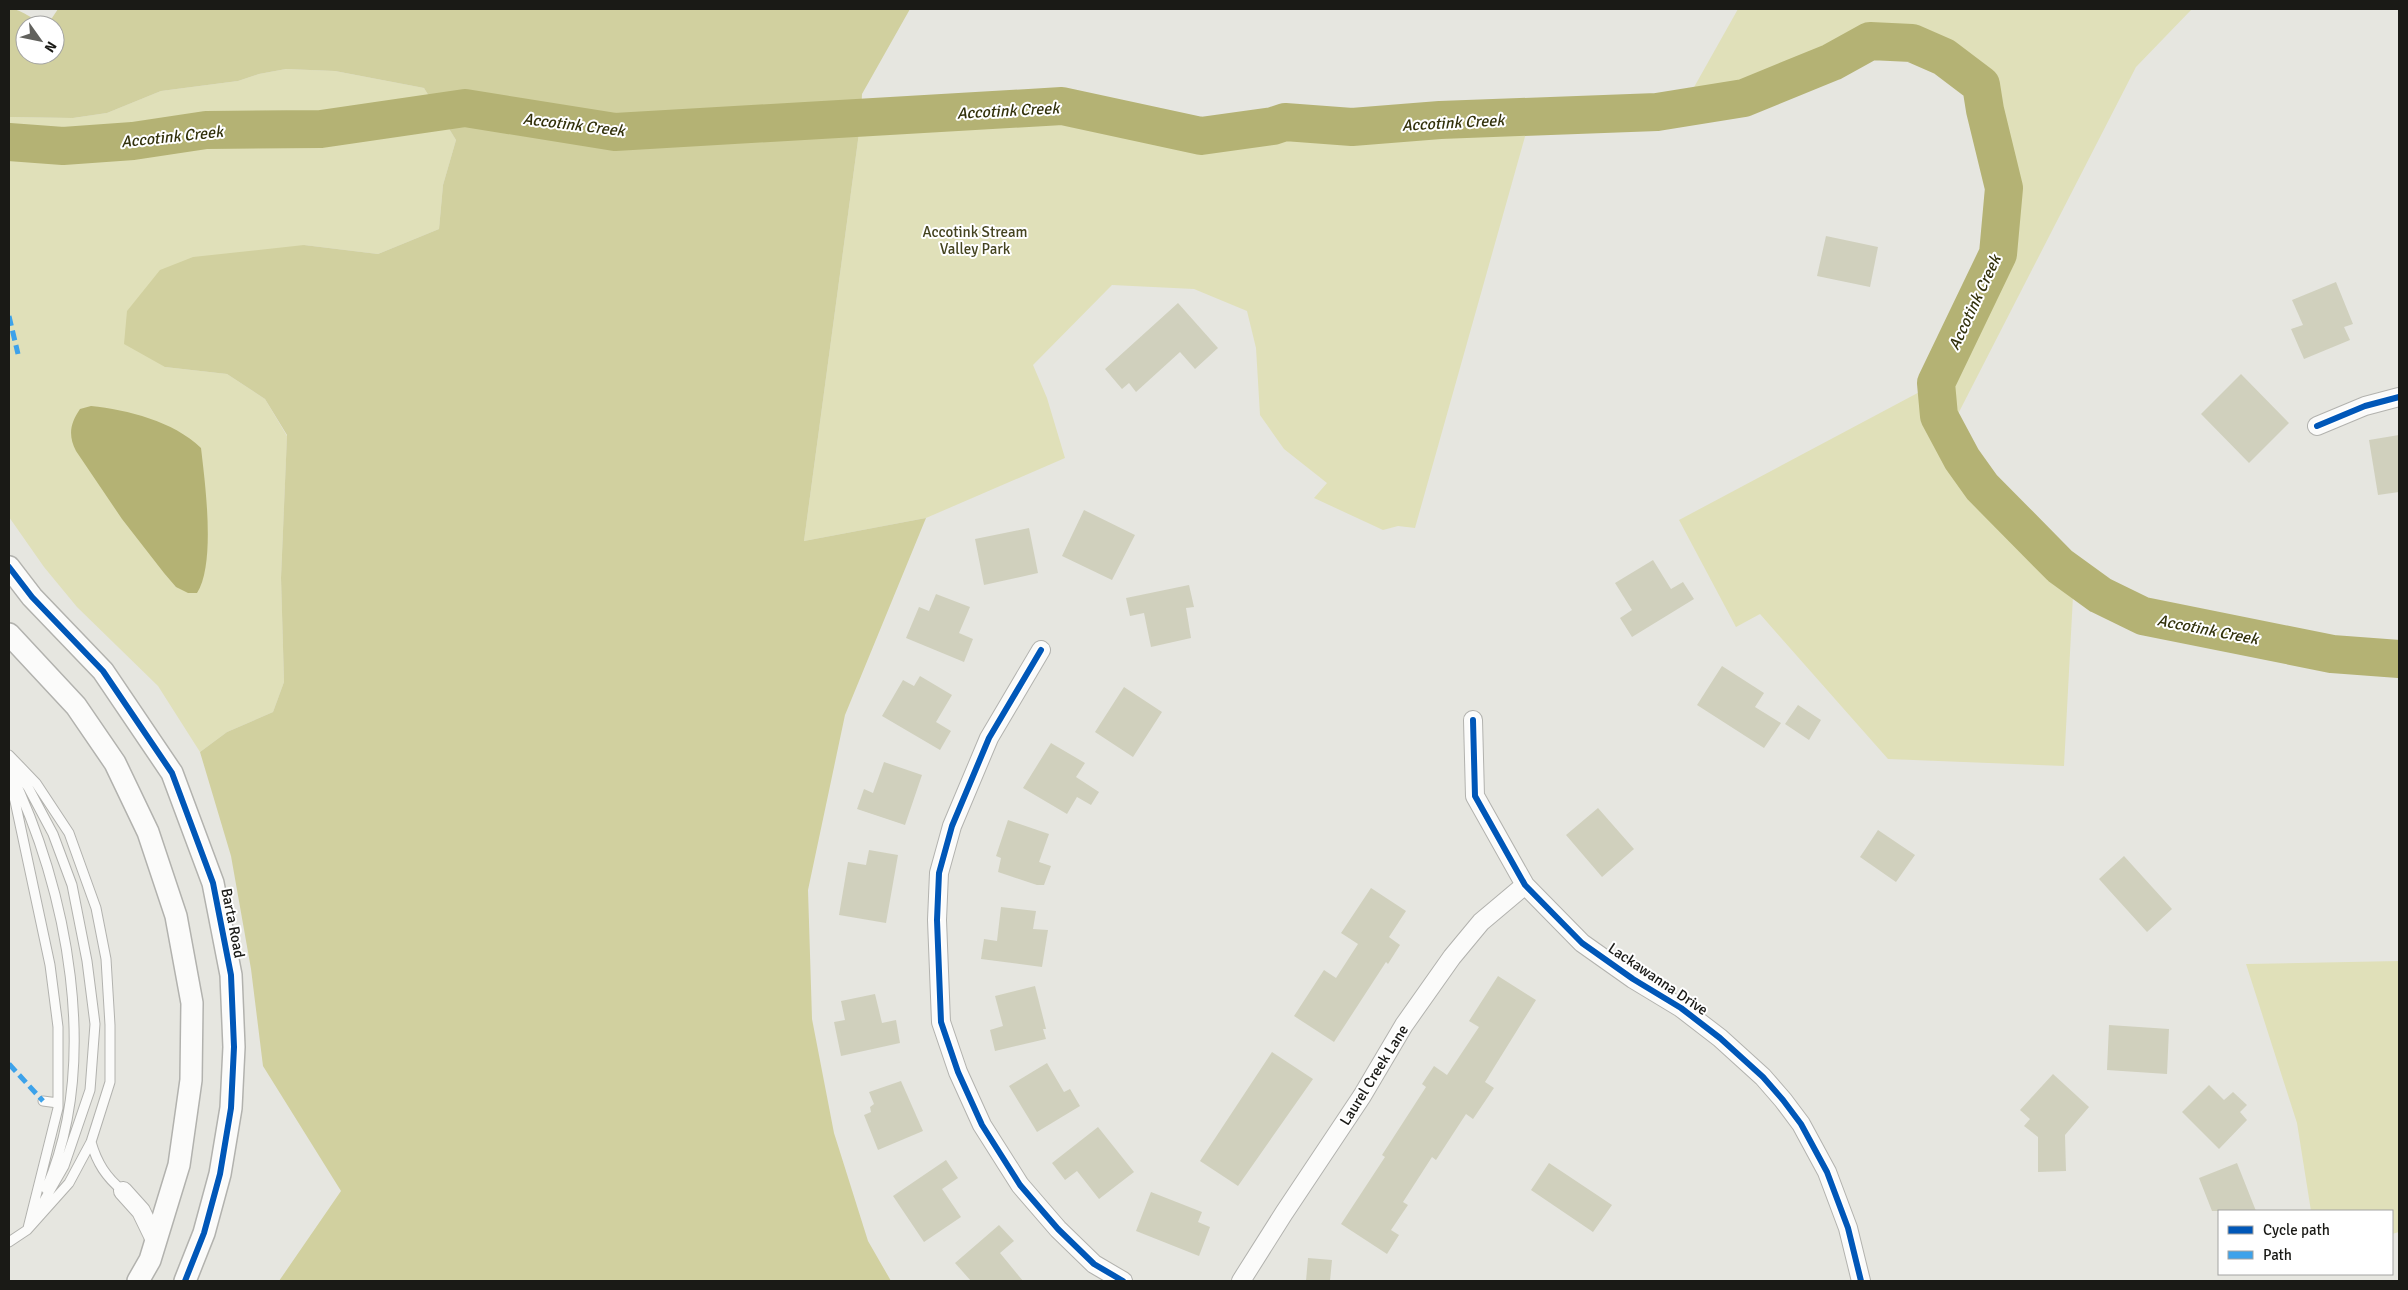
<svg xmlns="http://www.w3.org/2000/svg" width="2408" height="1290" viewBox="0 0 2408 1290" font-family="Signika,sans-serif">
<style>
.green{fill:#e0e0b9}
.forest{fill:#d1d09f;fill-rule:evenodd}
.water{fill:#b4b274}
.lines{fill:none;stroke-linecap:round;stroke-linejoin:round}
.river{stroke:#b4b274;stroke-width:38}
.building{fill:#d0d0bd}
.service-casing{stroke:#b2b2ae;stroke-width:11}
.minor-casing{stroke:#b2b2ae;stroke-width:20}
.tertiary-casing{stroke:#b2b2ae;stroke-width:24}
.service{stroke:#fbfbfa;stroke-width:9}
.minor{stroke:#fbfbfa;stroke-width:18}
.tertiary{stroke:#fbfbfa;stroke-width:21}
.quiet{stroke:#3da2ea;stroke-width:5;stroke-dasharray:10 5;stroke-linecap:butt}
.cycleway-casing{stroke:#fff;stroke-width:9}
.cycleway{stroke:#0057b8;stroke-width:6}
.labels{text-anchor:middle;stroke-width:4;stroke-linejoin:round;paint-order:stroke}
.park-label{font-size:15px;fill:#44431f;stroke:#fff}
.street-label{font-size:15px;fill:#1a1a16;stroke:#fff}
.water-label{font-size:16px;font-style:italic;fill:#32310b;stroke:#fff}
</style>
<rect width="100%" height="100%" fill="#e6e6e0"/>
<path class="green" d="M1738,9h454l-56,58 -197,384 134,145 -9,170 -176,-7 -128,-145 -24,13 -57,-107 248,-132 76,-164 -37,-146 -72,-34 -166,75 -53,2z
M286,69l49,2 89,17 32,52 -13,45 -4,44 -61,25 -74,-9 -139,122 62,7 38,25 22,37 -6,142 3,104 -11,30 -46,20 -27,20 -42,-66 -81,-79 -33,-40 -35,-50v-400l64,1 34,-5 54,-22 77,-10 21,-7z
M1062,106l139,30 56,9 45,-9 38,4 188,-14 -113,402 -17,-2 -15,4 -69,-32 13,-15 -43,-34 -24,-34 -4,-67 -9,-37 -53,-22 -82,-4 -79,80 14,33 18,60 -139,60 -122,23 57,-423z
M2399,961v271l-7,2v-23h-81l-14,-88 -51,-159z"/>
<path class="forest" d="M9,9c15,0 21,11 36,14l7,-5 6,-9h852l-48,85 -1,24 -57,423 122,-23 -81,197 -37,175 4,129 22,114 34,108 23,40h-612l62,-90 -78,-125 -12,-97 -20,-113 -31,-104 27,-20 46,-20 11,-30 -3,-104 6,-143 -22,-36 -38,-25 -62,-7 -41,-23 3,-33 33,-41 33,-13 111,-12 74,9 61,-25 4,-44 13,-45 -32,-52 -89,-17 -49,-2 -27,5 -21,7 -77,10 -54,22 -34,5 -64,-1zM25,25h30v30h-30z"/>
<path class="water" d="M91,406c37,4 82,15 110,42 4,34 15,116 -4,145h-9l-12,-6 -12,-14 -42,-54 -46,-68c-8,-16 -6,-27 4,-42z"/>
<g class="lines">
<path class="river" d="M9,142l54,4 70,-5 73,-11 115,-1 144,-21 150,24 447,-26 139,30 72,-10 12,-4 67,5 88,-7 217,-8 87,-14 88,-36 38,-21 42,2 32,14 37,28 4,25 19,78 -6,66 -62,129 3,33 23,43 20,28 78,79 40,29 43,21 189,38 67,5"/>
</g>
<path class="building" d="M1826,236l52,11 -8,40 -53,-11z
M2336,282l17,42 -9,3 6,13 -46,19 -13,-30 12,-4 -11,-25z
M1178,303l40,45 -23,21 -15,-17 -44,40 -7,-9 -7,6 -17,-20z
M2241,374l48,49 -40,40 -48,-49z
M2399,435v57l-21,3 -9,-55z
M1084,510l51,25 -23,45 -50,-24z
M1029,528l9,45 -54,12 -9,-46z
M1653,560l18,29 12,-7 11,17 -62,38 -12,-19 12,-8 -17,-27z
M1189,585l5,22 -8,1 5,30 -40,9 -7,-34 -14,3 -4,-18z
M936,594l34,13 -11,26 14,6 -9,23 -58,-24 13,-31 10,4z
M1722,666l42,27 -9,14 26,16 -17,25 -67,-43z
M920,676l32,19 -16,27 15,9 -11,19 -58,-34 21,-36 11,6z
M1124,687l38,25 -29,45 -38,-25z
M1798,705l23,15 -12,20 -24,-16z
M1051,743l34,20 -9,14 23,15 -8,13 -14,-8 -10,17 -44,-26z
M884,762l38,13 -17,50 -48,-16 7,-20 9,4z
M1598,808l36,41 -32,28 -36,-42z
M1008,820l41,14 -10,28 12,4 -7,19h-7l-39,-13 3,-14 -5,-2z
M1878,830l37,25 -19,27 -36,-25z
M869,850l29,5 -12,68 -47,-8 9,-53 18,3z
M2124,856l48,53 -25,23 -48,-53z
M1371,888l35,23 -17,26 11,8 -12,19 -2,-2 -52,80 -40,-26 30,-46 12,8 22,-34 -17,-11z
M1001,907l35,4 -3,18 15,1 -6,37 -61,-8 3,-20 13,2z
M1498,976l38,24 -51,82 9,6 -21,31 -7,-5 -30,46 -4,-3 -29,45 5,3 -17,25 8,5 -12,19 -46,-30 44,-67 -3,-2 44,-68 -4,-3 12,-18 13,9 32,-48 -10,-6z
M1035,986l11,43h-3l3,10 -51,12 -5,-21 13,-4 -8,-30z
M875,994l7,29 14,-3 4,23 -59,13 -7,-34 11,-2 -4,-19z
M2109,1025l60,4 -2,45 -60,-4z
M1272,1052l41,27 -75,107 -38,-25z
M1047,1063l17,29 6,-3 10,17 -43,26 -28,-46z
M2053,1074l36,33 -24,28 1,36 -28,1v-35l-14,-11 6,-7 -10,-9z
M901,1081l22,50 -45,19 -14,-35 7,-3 -1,-5 4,-3 -5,-12z
M2209,1085l15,15 9,-8 14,13 -7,7 7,8 -28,29 -37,-37z
M1098,1127l36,45 -35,27 -22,-28 -12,9 -13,-17z
M946,1160l12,18 -16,11 19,28 -37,25 -31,-46z
M1549,1163l63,42 -19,27 -62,-42z
M2237,1163l19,48h-44l-13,-33z
M1151,1192l51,20 -4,10 12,5 -11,29 -63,-25z
M999,1225l15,16 -14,12 23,28h-52l-16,-18z
M1308,1258l24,2 -2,21h-24z"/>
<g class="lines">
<g class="service-casing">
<path id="service" d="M9,755l27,28 33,50 27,75 10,51 4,66v57l-19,60 -22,41 -42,47 -18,12
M11,764l17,23 25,47 19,51 15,76 8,63 -5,66 -26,76 -27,47
M9,769c59,120 92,293 37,420
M9,781l6,20 35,164 8,62v81l-30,120
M43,1101l15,2
M91,1142c6,21 15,35 32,49"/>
</g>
<g class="minor-casing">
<path id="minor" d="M2317,426l48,-20 34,-9
M1041,650l-52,88 -37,88 -13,47 -2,47 4,102 17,50 24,53 38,60 38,44 36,35 29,17
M1473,720l2,76 50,89 57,58 51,36 48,29 39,30 43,39 20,23 18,24 26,48 21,56 13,53
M123,1191l18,20 15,31
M1241,1281l43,-68 78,-117 42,-71 48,-68 29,-35 44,-37"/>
</g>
<g class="tertiary-casing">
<path id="tertiary" d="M9,567l23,30 71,74 69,102 41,110 18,92 3,72 -3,61 -11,66 -16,59 -19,48
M9,634l67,72 39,57 33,69 28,84 16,87 -1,77 -12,85 -29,95 -12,21"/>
</g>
<use href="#service" class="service"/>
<use href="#minor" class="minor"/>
<use href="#tertiary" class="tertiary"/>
<path class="quiet" d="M9,316l9,38
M9,1064l34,37"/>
<g class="cycleway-casing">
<path id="cycleway" d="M2317,426l48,-20 34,-9
M9,567l23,30 71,74 69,102 41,110 18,92 3,72 -3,61 -11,66 -16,59 -19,48
M1041,650l-52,88 -37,88 -13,47 -2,47 4,102 17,50 24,53 38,60 38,44 36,35 29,17
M1473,720l2,76 50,89 57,58 51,36 48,29 39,30 43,39 20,23 18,24 26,48 21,56 13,53"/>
</g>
<use href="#cycleway" class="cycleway"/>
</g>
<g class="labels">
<g class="park-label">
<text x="975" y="237">Accotink Stream<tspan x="975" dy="17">Valley Park</tspan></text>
</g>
<g class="street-label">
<text transform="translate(233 923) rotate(79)" y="5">Barta Road</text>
<text transform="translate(1658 979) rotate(34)" y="5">Lackawanna Drive</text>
<text transform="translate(1374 1075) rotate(-58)" y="5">Laurel Creek Lane</text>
</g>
<g class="water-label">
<text transform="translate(1008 110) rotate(-3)" y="6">Accotink Creek</text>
<text transform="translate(1453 122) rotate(-3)" y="6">Accotink Creek</text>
<text transform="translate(574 124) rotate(7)" y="6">Accotink Creek</text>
<text transform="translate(172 136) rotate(-6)" y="6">Accotink Creek</text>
<text transform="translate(1974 302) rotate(-65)" y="6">Accotink Creek</text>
<text transform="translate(2208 629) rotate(11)" y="6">Accotink Creek</text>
</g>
</g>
<rect width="2408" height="1290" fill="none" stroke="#1a1a16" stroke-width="20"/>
<rect x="2218" y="1210" width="175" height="65" fill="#ffffff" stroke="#a3a3a2"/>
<rect x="2228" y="1226" width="25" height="8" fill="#0057b8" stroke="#a3a3a2"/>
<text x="2263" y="1235" font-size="15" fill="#1a1a16">Cycle path</text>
<rect x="2228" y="1251" width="25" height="8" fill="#3da2ea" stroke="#a3a3a2"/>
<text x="2263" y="1260" font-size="15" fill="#1a1a16">Path</text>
<g transform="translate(40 40) rotate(123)"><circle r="24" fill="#ffffff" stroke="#a3a3a2"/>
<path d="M0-4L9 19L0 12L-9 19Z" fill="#61615d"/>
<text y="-8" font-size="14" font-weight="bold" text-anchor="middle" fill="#1a1a16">N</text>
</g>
</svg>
